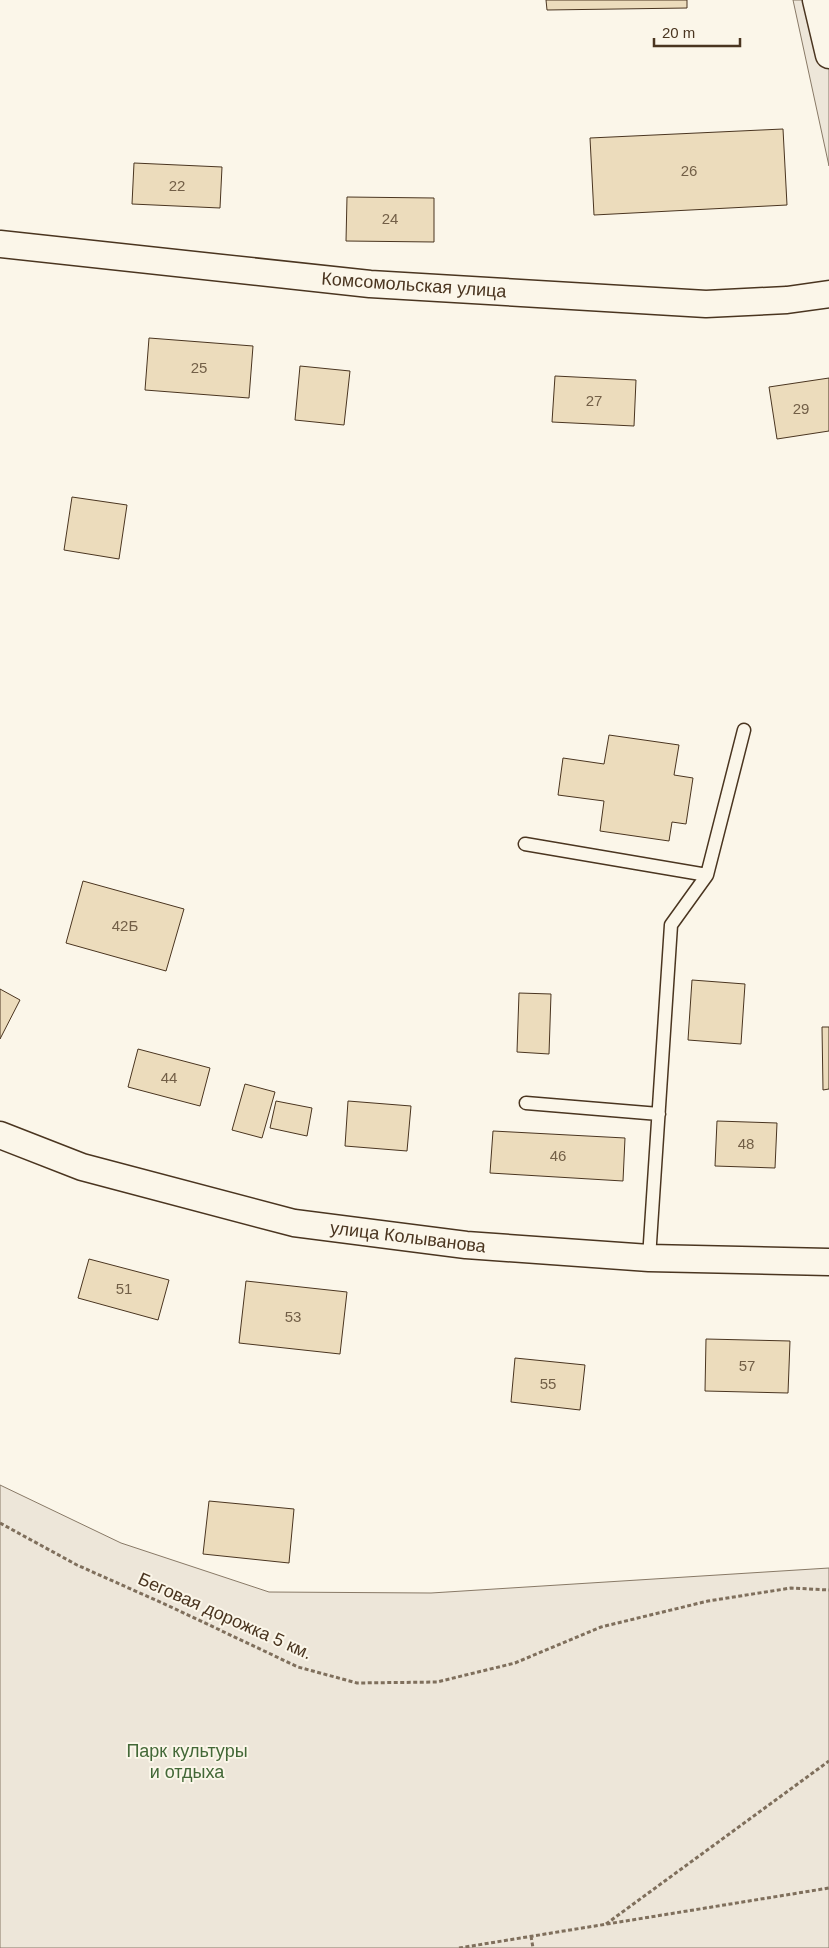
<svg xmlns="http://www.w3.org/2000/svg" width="829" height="1948" viewBox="0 0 829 1948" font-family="Helvetica,sans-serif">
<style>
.green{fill:#ede6d9;stroke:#887966}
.building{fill:#ecdcbc;stroke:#4a3520}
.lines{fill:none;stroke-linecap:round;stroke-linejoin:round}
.service-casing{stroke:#4a3520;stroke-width:15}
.minor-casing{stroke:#4a3520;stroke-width:29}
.path{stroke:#7f6f5c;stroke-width:3;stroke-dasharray:4 2.5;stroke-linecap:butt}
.service{stroke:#fbf6e9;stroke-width:12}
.minor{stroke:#fbf6e9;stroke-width:26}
.labels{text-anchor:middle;stroke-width:4;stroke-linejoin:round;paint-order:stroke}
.number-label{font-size:15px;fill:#725f47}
.street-label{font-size:18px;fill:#4a3520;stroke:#fbf6e9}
.park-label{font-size:18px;fill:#436837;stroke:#fbf6e9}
</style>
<rect width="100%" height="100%" fill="#fbf6e9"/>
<path class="green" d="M793,0h36v166z
M0,1485l121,58 148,49 162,1 398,-25v380h-829z"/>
<path class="building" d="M546,0h141v8l-140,2z
M783,129l4,76 -193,10 -4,-77z
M134,163l88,4 -2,41 -88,-4z
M347,197l87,1v44l-88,-1z
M149,338l104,8 -4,52 -104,-8z
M300,366l50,5 -6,54 -49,-5z
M555,376l81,4 -2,46 -82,-4z
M829,378v53l-52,8 -8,-52z
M72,497l55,8 -8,54 -55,-9z
M609,735l70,10 -5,30 19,3 -7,46 -14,-2 -3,19 -69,-10 4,-30 -46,-6 5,-37 41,6z
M83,881l101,28 -18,62 -100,-28z
M692,980l53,4 -4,60 -53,-4z
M0,989l20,11 -20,39z
M519,993l32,1 -2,60 -32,-2z
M822,1027h7v62l-6,1z
M138,1049l72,19 -10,38 -72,-19z
M245,1084l30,8 -13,46 -30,-8z
M276,1101l36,7 -5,28 -37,-8z
M348,1101l63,5 -4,45 -62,-5z
M717,1121l60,2 -2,45 -60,-2z
M493,1131l132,7 -2,43 -133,-8z
M89,1259l80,21 -11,40 -80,-22z
M246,1281l101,11 -7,62 -101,-11z
M706,1339l84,2 -2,52 -83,-2z
M515,1358l70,7 -5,45 -69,-8z
M209,1501l85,8 -5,54 -86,-9z"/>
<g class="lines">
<g class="service-casing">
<path id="service" d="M525,844l182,31
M526,1103l133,11
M649,1258l22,-333 36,-50 37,-145"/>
</g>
<g class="minor-casing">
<path id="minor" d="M816,0l13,55
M0,244l370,40 336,20 81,-4 42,-6
M0,1135l82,32 212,56 172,22 183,13 180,4"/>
</g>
<path class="path" d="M0,1523l77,42 92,41 129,61 59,16 80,-1 78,-19 86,-36 107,-26 83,-13 38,2
M606,1924l223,-163
M531,1936l2,12
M459,1948l370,-60"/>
<use href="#service" class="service"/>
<use href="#minor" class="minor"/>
</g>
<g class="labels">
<g class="number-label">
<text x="689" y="176">26</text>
<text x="177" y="191">22</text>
<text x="390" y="224">24</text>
<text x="199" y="373">25</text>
<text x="594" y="406">27</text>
<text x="801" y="414">29</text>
<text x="125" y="931">42Б</text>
<text x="169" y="1083">44</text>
<text x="746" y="1149">48</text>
<text x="558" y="1161">46</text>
<text x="124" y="1294">51</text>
<text x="293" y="1322">53</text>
<text x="747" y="1371">57</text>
<text x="548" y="1389">55</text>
</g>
<g class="street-label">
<text transform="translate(414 285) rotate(4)" y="6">Комсомольская улица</text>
<text transform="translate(408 1237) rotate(7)" y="6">улица Колыванова</text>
<text transform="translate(225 1616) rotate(24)" y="6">Беговая дорожка 5 км.</text>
</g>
<g class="park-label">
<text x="187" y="1757">Парк культуры<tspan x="187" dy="21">и отдыха</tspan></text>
</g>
</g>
<path d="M654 38v8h86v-8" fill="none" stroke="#4a3520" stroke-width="2.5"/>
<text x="662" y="38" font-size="15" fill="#4a3520" stroke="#fbf6e9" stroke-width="4" paint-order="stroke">20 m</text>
</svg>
